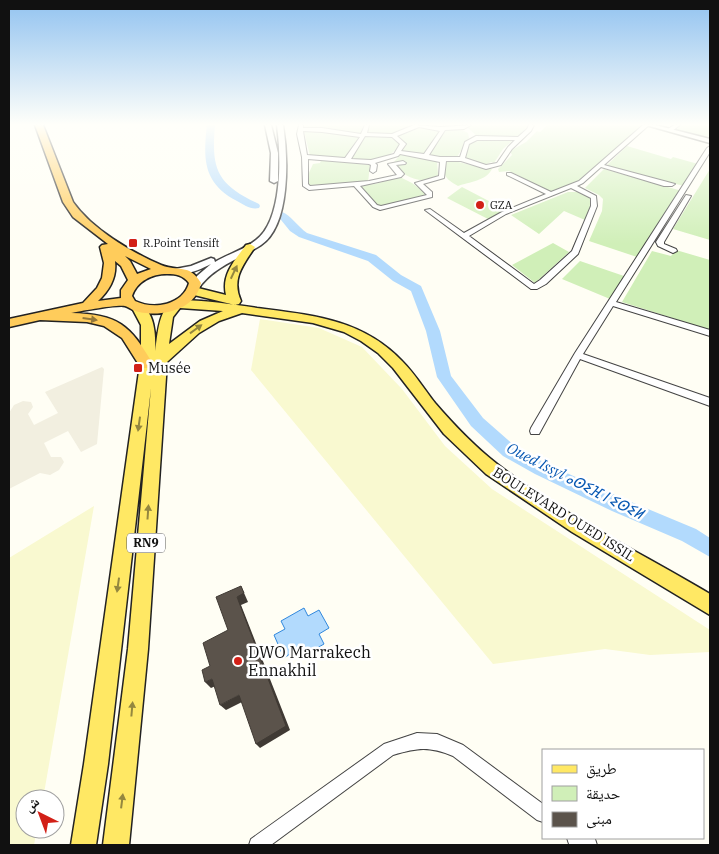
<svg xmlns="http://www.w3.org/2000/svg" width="719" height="854" viewBox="0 0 719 854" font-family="'IBM Plex Serif','Noto Naskh Arabic','Noto Sans Tifinagh',serif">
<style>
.farmland{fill:#f9f9d0}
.green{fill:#d0efb8}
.plaza{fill:#f2efe0}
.water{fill:#b2dafd;stroke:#3188dd}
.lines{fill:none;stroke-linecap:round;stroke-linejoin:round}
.river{fill:#b2dafd;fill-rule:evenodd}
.minor-casing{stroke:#444;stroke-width:2}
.tertiary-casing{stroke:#444;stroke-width:3}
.primary-casing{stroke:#222;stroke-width:3}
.trunk-casing{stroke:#222;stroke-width:3}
.minor{fill:#fff;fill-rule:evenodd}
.tertiary{fill:#fff;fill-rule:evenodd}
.primary{fill:#ffe864;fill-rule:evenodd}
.trunk{fill:#ffcc5b;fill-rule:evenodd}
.shaded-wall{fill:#403a34}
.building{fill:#5b534b;stroke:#403a34}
.oneway{fill:#94873f}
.oneway2{fill:#94783a}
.poi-dot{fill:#d22017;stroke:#fff;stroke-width:2}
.labels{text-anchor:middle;stroke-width:5;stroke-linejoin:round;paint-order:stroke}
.far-poi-label{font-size:11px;fill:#111;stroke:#fff;text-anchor:start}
.shield{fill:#fff;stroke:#585858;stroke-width:1}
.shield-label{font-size:12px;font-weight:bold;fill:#111}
.poi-label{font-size:14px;fill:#111;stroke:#fff;text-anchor:start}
.street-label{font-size:14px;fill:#111;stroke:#fff}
.water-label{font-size:15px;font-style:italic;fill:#0959b3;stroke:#fff}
.near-poi-label{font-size:16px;fill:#111;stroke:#fff;text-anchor:start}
</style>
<rect width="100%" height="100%" fill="#fffef4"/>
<path class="farmland" d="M260,319l59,9 43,19 40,42 43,57 47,43 218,141v22l-60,3 -45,-6 -112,15 -242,-294z
M94,506l-51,293h-18v30h12l-3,16h-25v-287z"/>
<path class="green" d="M304,125h59l-2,10 -59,-7z
M367,125h49l-26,10 -22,-2z
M471,125h56l1,1 -10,11h-40l-10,-9z
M547,125h96l-65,56 -27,11 -42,-21 -10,1 -1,-3 14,-14 -2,-4 16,-9 11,-11 3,1z
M682,125h28v14l-35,-9z
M418,126l22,4 -16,25 -24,-4 4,-6 -9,-9z
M460,129l8,4 1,5 -12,19 -15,1 -13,-2 13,-24 4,-2z
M304,131l20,1 36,6 -16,20 -34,-2z
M367,134l23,3 10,7c-11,18 -30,16 -49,15z
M483,140l27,1h2l-9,8 -9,14 -3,-1 -6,3 -22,-7 7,-15z
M627,146l44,13 2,-2 25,7 -14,22 -78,-20z
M402,153l35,8 1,14c-16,12 -34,1 -46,-11z
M321,160l49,5 -2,18 -60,2v-10l5,-11 7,-1z
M443,160c18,1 31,7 49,9 -6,12 -23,13 -34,17 -14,-8 -14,-10 -15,-26z
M604,169l78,22 -45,66 -48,-16 13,-30 1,-12 -4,-4 -14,-7z
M710,169v71l-37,-11z
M400,177l12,6 16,12 -47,11 -5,-2 -18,-18 17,-2z
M462,187l44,23 -18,9 -41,-21z
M568,192h10l14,6v5l-7,17 -21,-9 -25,23 -28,-19z
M553,243l16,9 -34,31 -23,-18z
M676,250l34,10v70l-88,-28 30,-51 19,5z
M580,261l44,15 -14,23 -48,-20z"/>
<path class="plaza" d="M102,367l2,2 -7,75 -16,8 -13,-21 -24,12 7,14h10l3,5 -5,8 -9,5 -10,-2 -31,16v-76l5,-8 9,-4 8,1 2,5 -5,7 6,11 24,-12 -13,-21z"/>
<path class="water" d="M304,608l4,8 11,-6 10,18 -10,6 5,10 -19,11 -4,-8 -17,11 -10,-23 11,-6 -4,-8z"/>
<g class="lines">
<path class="river" d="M207,125h8c-4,45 2,59 44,79l1,2 -1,2c-8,2 -15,-3 -22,-7 -34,-18 -34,-42 -30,-76z
M282,212c9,3 16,15 25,21l69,22 25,20 20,11 19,45 11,45 32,42 32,28 32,18 77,35 72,30 14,9v19l-28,-16 -70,-30 -77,-37 -32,-18 -32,-30 -34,-49 -11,-46 -15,-40 -18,-10 -25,-20 -69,-24 -9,-6 -13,-16z"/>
<g class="minor-casing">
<path id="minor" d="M299,125h4v3h19l39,6 4,-9h4l-2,8 25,1 22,-9 27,2 30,-2 -7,4 -19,1 -16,25 11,2h20l5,-15 11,-6 42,1 9,-8 2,-4h5l-3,6 -19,18 -11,16 -15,4 -25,-8h-15l-2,17 -21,6 9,8v5l-52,13 -7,-3 -19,-21 -45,4 -6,-4 -1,-29 -5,-23zM419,127l21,4 -16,23 -23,-3 5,-7 -9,-8zM303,131l19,1 38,5 -15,21 -38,-3zM365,136l27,1 8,7 -6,10 -23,6 -20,-1zM477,140h38l-7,7 -11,16 -11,2 -21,-7 4,-14zM400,154l40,8 -1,14 -24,7 12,12 -46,11 -4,-1 -17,-19 41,-9 3,-3 -8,-9 9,-1 1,-1 -3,-2 -15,3 9,11 -28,6 -59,5 -2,-2v-25l61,5 2,1 -1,6 3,2 3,-2 1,-6 -2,-2 23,-7z
M643,125h6l-45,40 71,19 -3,2h-8l-63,-19 -18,16 -6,3 19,10 1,10 -19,48 -32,30 -9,5h-6l-106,-79 5,-1 34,24 38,-21 44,-18 -39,-19v-2h4l40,19 28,-11zM571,188l20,10v8l-19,45 -32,29 -6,4 -65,-48 37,-22z
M674,125h6l-8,6h-4v-2z
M710,146v6l-94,150 94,28v6l-97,-30 -30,48 127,44v8l-130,-47 -41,75h-8l-1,-3 1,-3 44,-75 132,-205z
M686,195l5,1 -27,46v2l12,5 1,2 -4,2 -15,-7 -2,-4z
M417,733l20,1 26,11 80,59v18l-6,-2 -84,-64c-25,-10 -35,-8 -60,-1l-122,90h-22l2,-6 133,-95z
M567,838h25l3,1 2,6h-25l-3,-1z"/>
</g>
<g class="tertiary-casing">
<path id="tertiary" d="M265,125h6l7,28v28l-4,2 -4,-2 1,-28z
M277,125h6c5,31 8,100 -22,120 -23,15 -47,21 -63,44h-6l-2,-2 7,-11 14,-12c-10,5 -28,14 -38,7l2,-2 16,-3 20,-8 3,1 1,3c13,-8 29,-12 41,-22 27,-20 25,-85 21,-115z
M646,125h9l55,14v4z"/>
</g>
<g class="primary-casing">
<path id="primary" d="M250,244l5,3c-12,18 -24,32 -14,54l-2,3 -4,1 -45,-11 -2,-3 2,-3 4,-1 32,8c-5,-20 9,-35 20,-50z
M178,300c27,0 53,4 79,8 55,7 105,11 145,53 13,13 22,28 33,42 19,22 39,43 62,61 66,51 142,88 213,130v21l-138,-83 -86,-58 -42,-40 -51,-66 -15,-15 -17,-12 -17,-9 -31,-9 -71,-10 -23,8 -20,12 -32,29 -19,287 -19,196h-26l25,-196 23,-261 -43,376 -12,81h-25l13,-81 57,-407v-32l-9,-17 6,-4c17,5 18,33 17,47 3,-17 3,-46 23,-51zM180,308l43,3 -23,10 -31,23 4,-27z"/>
</g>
<g class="trunk-casing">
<path id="trunk" d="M35,125h8l30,77c19,27 58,50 88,63 17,7 28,-2 40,18 -6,27 -38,34 -62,29 -6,-1 -10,-5 -14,-6 -6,-2 -45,5 -54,7 47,1 59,12 82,51l-2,4h-10l-19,-30 -18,-12 -17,-4 -47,-2 -31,7v-8l74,-16 14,-15 5,-10 2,-15 -4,-16 2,-2 6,-1 -35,-27 -10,-15zM125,256l26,13 -14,5 -7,-13zM115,261l6,5 7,14 -7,10v8l-23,3c12,-11 19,-24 17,-40zM167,274c9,0 16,1 22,9 -6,22 -35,27 -54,18l-3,-5c5,-15 20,-22 35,-22z"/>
</g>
<use href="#minor" class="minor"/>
<use href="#tertiary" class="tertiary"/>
<use href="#primary" class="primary"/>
<use href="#trunk" class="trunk"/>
</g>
<path class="shaded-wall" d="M241,586l7,16 -7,3 49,125 -30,18 -4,-4 -19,-147z
M212,679l6,6 -7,3 -6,-6z
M239,695l5,6 -18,9 -6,-5z"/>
<path class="building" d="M241,586l3,7 -7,4 49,129 -30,18 -17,-49 -19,10 -8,-26 -7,3 -3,-12 8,-4 -7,-23 25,-13 -12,-33z"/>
<defs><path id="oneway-solid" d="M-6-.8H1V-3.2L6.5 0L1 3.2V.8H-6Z" transform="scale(1.25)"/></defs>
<g class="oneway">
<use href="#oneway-solid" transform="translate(234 272) rotate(-65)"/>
<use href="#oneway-solid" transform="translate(196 329) rotate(-36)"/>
<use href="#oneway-solid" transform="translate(139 424) rotate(98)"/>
<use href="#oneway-solid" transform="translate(148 512) rotate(-86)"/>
<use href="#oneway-solid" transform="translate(118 585) rotate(98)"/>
<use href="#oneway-solid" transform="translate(132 709) rotate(-85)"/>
<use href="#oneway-solid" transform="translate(122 801) rotate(-83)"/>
</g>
<use class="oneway2" href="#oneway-solid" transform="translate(90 319) rotate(8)"/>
<linearGradient id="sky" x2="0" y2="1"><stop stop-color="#92c3f0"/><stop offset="0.51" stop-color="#fffffa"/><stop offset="1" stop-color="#fffffa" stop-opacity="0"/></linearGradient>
<rect width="719" height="244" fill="url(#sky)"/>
<g class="poi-dot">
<circle cx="480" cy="205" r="5"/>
<rect x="128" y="238" width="10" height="10" rx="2.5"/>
<rect x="133" y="363" width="10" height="10" rx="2.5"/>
<circle cx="238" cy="661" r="5"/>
</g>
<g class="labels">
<g class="far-poi-label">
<text x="490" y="209">GZA</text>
<text x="143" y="247">R.Point Tensift</text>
</g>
<rect class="shield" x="127" y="533.5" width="38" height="19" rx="4"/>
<g class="shield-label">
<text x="146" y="547">RN9</text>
</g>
<g class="poi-label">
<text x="148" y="373">Musée</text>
</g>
<g class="street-label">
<text transform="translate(564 514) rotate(32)" y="5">BOULEVARD OUED ISSIL</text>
</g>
<g class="water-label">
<text transform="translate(575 481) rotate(27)" y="5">Oued Issyl ⴰⵙⵉⴼ ⵏ ⵉⵙⵉⵍ</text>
</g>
<g class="near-poi-label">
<text x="248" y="658">DWO Marrakech<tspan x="248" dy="18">Ennakhil</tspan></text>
</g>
</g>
<rect width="719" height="854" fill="none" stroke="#111111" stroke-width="20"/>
<rect x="542" y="749" width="162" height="90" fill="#ffffff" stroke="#a0a0a0"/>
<rect x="552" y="765" width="25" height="8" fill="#ffe864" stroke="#a0a0a0"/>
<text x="586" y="774" font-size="15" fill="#111111">طريق</text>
<rect x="552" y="786" width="25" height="15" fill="#d0efb8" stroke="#a0a0a0"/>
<text x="586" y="799" font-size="15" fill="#111111">حديقة</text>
<rect x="552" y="812" width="25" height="15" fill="#5b534b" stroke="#a0a0a0"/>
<text x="586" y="824" font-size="15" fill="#111111">مبنى</text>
<g transform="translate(40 814) rotate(318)"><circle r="24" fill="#ffffff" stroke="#a0a0a0"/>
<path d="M0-4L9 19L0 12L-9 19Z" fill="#d22017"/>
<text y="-8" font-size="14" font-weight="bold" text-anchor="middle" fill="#111111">ش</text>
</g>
</svg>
